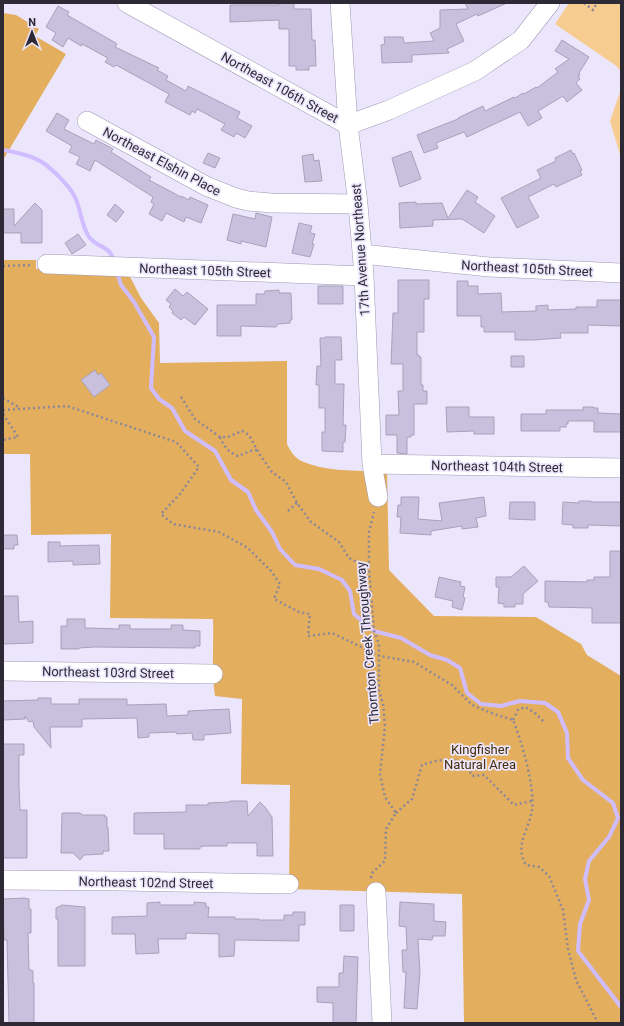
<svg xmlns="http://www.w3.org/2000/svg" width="624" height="1026" viewBox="0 0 624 1026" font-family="Roboto,sans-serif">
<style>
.green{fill:#f7cc90}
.forest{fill:#e3ae5e}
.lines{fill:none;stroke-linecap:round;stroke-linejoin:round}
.stream{stroke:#d0bdff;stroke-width:4}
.building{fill:#c8c0dc;stroke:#a8a1bb}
.minor-casing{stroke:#9e97b1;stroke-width:20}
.path{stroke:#8d8899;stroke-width:2.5;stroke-dasharray:2 3;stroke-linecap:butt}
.minor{stroke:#fff;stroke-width:19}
.labels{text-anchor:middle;stroke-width:3.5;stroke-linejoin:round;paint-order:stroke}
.street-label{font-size:13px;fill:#2d2a35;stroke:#ece6fd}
.park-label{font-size:13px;fill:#442e0b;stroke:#ece6fd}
</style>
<rect width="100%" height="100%" fill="#ece6fd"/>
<path class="green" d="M569,3h52v68l-6,-6 -60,-41z
M621,89v69l-11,-37z"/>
<path class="forest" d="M3,13l13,2 23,14 -4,7 31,18 -63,106z
M3,260h33v9l91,2 14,27 18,25 1,40 127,-2v83c4,8 8,15 17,18 23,10 58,9 83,9l2,99 45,46 102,1 45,27 6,11 34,21 -1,250 1,3v94h-157l-2,-129 -173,-5 1,-104 -49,-1 1,-85 -27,-3c-4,-25 -1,-51 -2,-77l-103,-1 1,-84 -80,1 -1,-81h-27z"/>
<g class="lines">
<path class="stream" d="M3,150c11,2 23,4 33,9 11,4 33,26 39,38 6,13 6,28 14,40 9,12 21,7 25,25
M117,272l4,13 13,17 20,35 -3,51 8,11 13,9 13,23 30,20 16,29 17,12 8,18 16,22 8,17 15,16 24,4 23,11 8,11 4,23 20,17 27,7 29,17 17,5 13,8 7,25 14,11 20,2 19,-5 25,2 13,9 9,21 1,25 15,22 30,23 5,15 -9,19 -20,24 -4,18 4,21 -9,24 -2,27 43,56"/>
</g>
<path class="building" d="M279,3h15v6h17l1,31h3l1,26h-7v4h-13v-4h-7v-37h-10v-9l-49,2v-17h49z
M465,3h42l-29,13 -1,-2 -21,10 8,17 -17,8 2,4 -37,2v7l-30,1 -1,-18 4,-1 -1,-7h19l1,6 30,-2 -4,-8 10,-5v-18l28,-1z
M58,6l11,6 -2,3 47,27 3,2 -2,3 44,21 -2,2 11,6 -2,4 20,11 2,-5 52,26 -3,6 15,8 -7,12 -9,-5 -2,4 -13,-7 4,-6 -28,-15 -2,4 -3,-2 -2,4 -25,-13 4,-8 -53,-29 -2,2 -9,-5 3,-4 -26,-14 -1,2 -13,-8 -5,9 -11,-7 4,-7 -10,-6z
M562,40l27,17 -10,16 1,2 -2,1 2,3 -4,4 6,7 -15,12 -4,-6 -25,15 4,7 -14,8 -8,-14 -53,25 -3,-5 -28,11 2,5 -14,5 -7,-18 41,-16v-1l25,-12 2,5 29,-14 1,1 8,-5 1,1 12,-7 1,1 21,-16 -3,-3 14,-10 -14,-8z
M57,113l12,7 -5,9 30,15 2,-4 17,9 -2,3 40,25 -2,3 32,17v-1l8,4 1,-3 18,8 -7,18 -15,-6 -2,5 -18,-9 -4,8 -13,-7 5,-10 -3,-2 2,-5 -58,-37 -5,11 -14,-7 4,-7 -11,-5 3,-6 -26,-15z
M571,150l2,4 1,-1 8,17 -2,1 2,4 -26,12 -2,-3 -26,13 11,20 -22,11 -16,-30 40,-20 -4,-8 19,-9 -1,-3z
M411,151l10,28 -21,8 -8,-29z
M208,153l12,5 -5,10 -12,-5z
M313,154l1,7 5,-1 3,21 -17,1 -3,-26z
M467,190l11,7 -3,5 20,14 -11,17 -22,-14 -29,1v6l-33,2 -1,-25 17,-1v2l26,-1 6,15z
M35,203l7,7v33h-21v-10h-18v-24h11v17z
M115,204l9,8 -8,10 -9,-7z
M256,213l16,4 -6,30 -25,-6v3l-14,-4 6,-26 22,5z
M299,223l13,3 -2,7 5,1 -3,10h2l-4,13 -18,-4z
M78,234l8,11 -14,9 -7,-11z
M398,280h31v19h-5v33h-7v23h2v2h2v28h2v6h4v13h-13v31h-3v2h-4v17l-10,-1v-18h-11v-20h13l-1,-24h5v-27h-12l2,-51h5z
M457,281h11v5h10v8l23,-1 1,19 34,-1v-5l12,-1v5l28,-1v-2h21v-7h24v26l-33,-1v8h-28l1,5 -27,2h-19v-8h-31v-5h-3v-11h-24z
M318,286h25v18h-25z
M175,289l8,7 4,-4 21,17 -13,16 -11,-8 -3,3 -9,-7 1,-2 -4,-4 2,-3 -5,-4z
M279,290v3h12l1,27h-2v3l-12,1 -2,3 -35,-1v10h-24v-31h39v-11h9v-3z
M325,337h16l1,23h-7v24h9l-1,41h3l-1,17h-2v10l-21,-1v-19h3v-24h-6v-23h-3l1,-19h4l-1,-28h5z
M511,356h13v11h-13z
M95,370l3,5 3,-2 9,12 -16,12 -13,-17z
M446,407h23v10h25v17h-20v-3l-27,1z
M583,407h11v1h4v5l23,1v18h-27v-11h-26v3h-2v3h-6v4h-39v-17h25v-4h37z
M401,497h18l-1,22 24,2 -3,-18 45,-6 2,19 -10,2 2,9 -16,2v-3l-31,5v4l-31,-2 1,-16h-4l1,-12h3z
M579,501h12v1h30v24l-33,-1v3h-15v-3l-11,-1 1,-22 16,1z
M510,502h25v18l-26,-1z
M3,535h14l1,10h-4v4h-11z
M48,542h12v4l39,-1 1,19 -27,1v-4l-25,1z
M610,551h11v72h-29v-15l-43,-1 -1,-5h-3v-21l42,1v-2h7v-3h16z
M524,566l14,15 -15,13v10h-8v3h-11v-3l-6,-1 1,-16h-3v-10h15z
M439,577l22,5 -1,4 5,1 -2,10 2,1 -3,12 -10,-3 1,-6 -18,-4z
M3,596h15l1,26 14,-1v22l-30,1z
M67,619h18v9h5l29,1v-4h11v4h41v-4h12v5l17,1v15h-5v2l-101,-1 -15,1v1h-18v-23h6z
M38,698h13v6h28v-5h48v6l39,-1 1,12 21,-1v-4l41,-2 2,24 -27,2v5h-11l-1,-7 -15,1 -1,-2 -27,1v4l-11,1 -1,-20 -55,1v8h-32l1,21 -17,-21 -1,-6 -4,1 -4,-6v3l-22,1v-19l35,-1z
M3,744h21v11h-5v30l1,25h7v48h-24z
M230,801h17l1,15 12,-14 5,5 7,10 1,39h-16v-13h-30v3h-23l-4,1v2h-36v-15h-30v-21l52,-1v-7h22v-2l22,-1z
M62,813h18l3,2h22v2h2v10h1l1,24h-6v3l-19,1 -4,5 -7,-7h-12z
M24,898l5,1v10h2v24h-3l1,36 4,2v12h1v40h-25l-2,-83h-3l-1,-41z
M160,902v3h34v-3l12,1v4h3l-1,10h27v2h24v1h25v-5h9v-3h12v13h-6v16l-64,-1 -1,16 -15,1v-23l-33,-1v6h-28l1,14 -23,1 -1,-20h-23v-17l35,-1v-13z
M400,902l34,2v17l12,1 -1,14h-12l-1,4 -14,-1 2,33 -3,37 -13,-1 2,-36h-3l-1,-22h5l-1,-23 -7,-1z
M62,905l23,2v59h-27v-47h-2v-11z
M340,905h14v26h-14z
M344,956l14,1 -2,66h-23v-20l-16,-1v-15h22v-14h4z"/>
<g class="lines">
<g class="minor-casing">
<path id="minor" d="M127,3l221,122 41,-15 86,-39 46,-31 29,-37
M340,3l8,122 10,79 6,72 8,188 6,33
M87,121l119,65 30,12 12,3 23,2 87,1
M362,254l127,13 132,6
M47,264l317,12
M372,464l249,4
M3,671l210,3
M3,880l117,1 169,3
M376,892l6,131"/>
</g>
<path class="path" d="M584,3l9,7 4,-7
M3,266l30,-1
M181,397l14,22 25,18h8l14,-6 7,4 11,20 12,17 14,10 11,21 14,19 28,20 10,16 20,10
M3,398l17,10
M3,410l64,-4 109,36 23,25 -19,27 -19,20 12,10 46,8 29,16 23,23 9,13 -6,15 25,13 11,2 -2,22 24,-3 48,23 34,6 38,23 20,20 22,9 19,6c9,22 22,67 19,90 -3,20 -18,35 -6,55l13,2 10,9 14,34 5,39 8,31 22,43
M3,414l15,23 -15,3
M220,437c3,9 10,16 18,19l13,-5 6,-1
M288,511l9,-8
M513,720l5,-10 7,-3 10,6 10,10
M396,813l16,-14 10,-34c13,-4 31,-10 43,0 3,2 5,7 7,11l12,-1 30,30 18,-4
M371,878l1,-5 13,-12 1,-32 10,-16 -11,-16 -5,-23 5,-48 -2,-22 -4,-14v-46l-5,-13 -5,-63v-36l5,-20"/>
<use href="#minor" class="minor"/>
</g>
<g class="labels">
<g class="street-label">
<text transform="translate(280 87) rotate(29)" y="5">Northeast 106th Street</text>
<text transform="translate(162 161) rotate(28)" y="5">Northeast Elshin Place</text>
<text transform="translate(360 250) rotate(-94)" y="5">17th Avenue Northeast</text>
<text transform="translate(527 268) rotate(3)" y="5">Northeast 105th Street</text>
<text transform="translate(205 270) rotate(2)" y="5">Northeast 105th Street</text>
<text transform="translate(497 466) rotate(1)" y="5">Northeast 104th Street</text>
<text transform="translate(367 643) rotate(-95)" y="5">Thornton Creek Throughway</text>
<text transform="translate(108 672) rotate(1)" y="5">Northeast 103rd Street</text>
<text transform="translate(146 882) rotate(1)" y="5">Northeast 102nd Street</text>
</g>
<g class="park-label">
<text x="480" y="754">Kingfisher<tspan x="480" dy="15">Natural Area</tspan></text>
</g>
</g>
<rect width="624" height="1026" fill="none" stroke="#2d2a35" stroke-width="8"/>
<g transform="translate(32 32)" stroke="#ece6fd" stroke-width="3" paint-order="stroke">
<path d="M0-3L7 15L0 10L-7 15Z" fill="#2d2a35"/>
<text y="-6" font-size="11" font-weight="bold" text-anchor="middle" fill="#2d2a35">N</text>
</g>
</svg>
